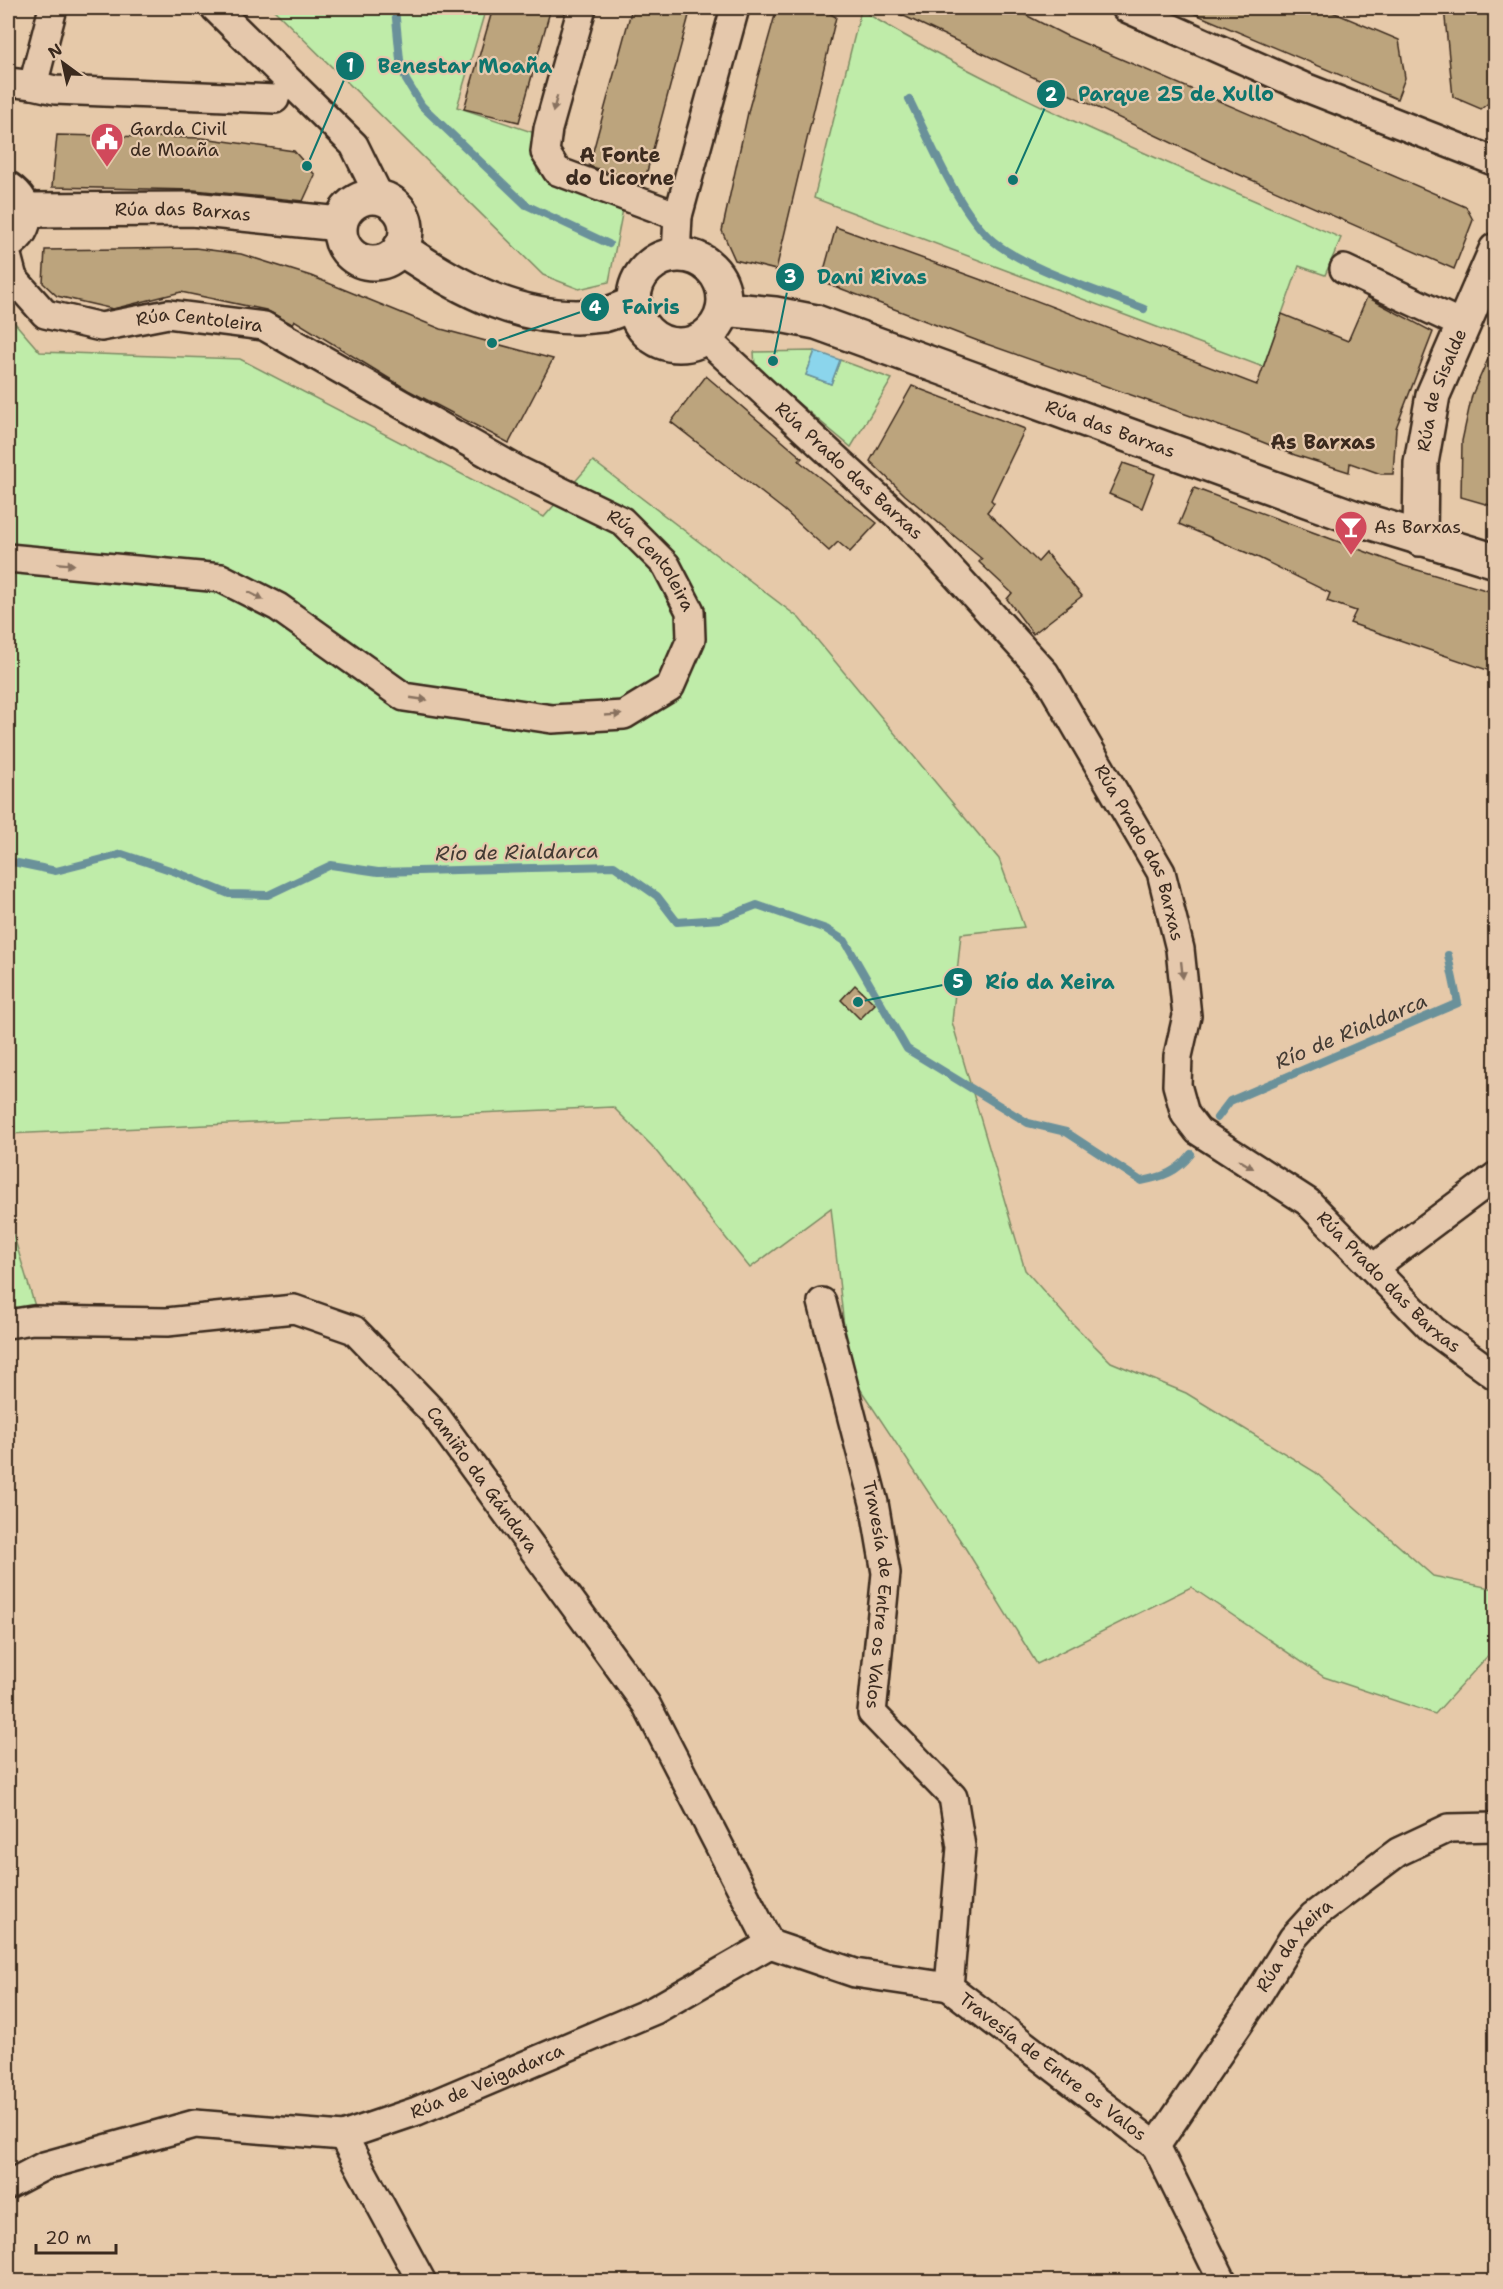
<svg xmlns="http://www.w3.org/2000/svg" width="1503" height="2289" viewBox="0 0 1503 2289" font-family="'Shantell Sans',sans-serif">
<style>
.green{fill:#bfeca9;stroke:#7d8b64;stroke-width:1.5}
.water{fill:#8bd5ec;stroke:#6b919a;stroke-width:1.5}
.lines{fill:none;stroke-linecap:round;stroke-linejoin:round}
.stream{stroke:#6b919a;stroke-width:8}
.building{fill:#bca47d;stroke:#3b2a1e;stroke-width:1.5}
.street-casing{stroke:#3b2a1e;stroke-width:32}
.secondary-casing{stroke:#3b2a1e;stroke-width:38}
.street{stroke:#e5c8ac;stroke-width:27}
.secondary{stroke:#e5c8ac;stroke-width:33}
.oneway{fill:#88715e}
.labels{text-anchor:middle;stroke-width:4.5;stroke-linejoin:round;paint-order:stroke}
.poi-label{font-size:18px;fill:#3b2a1e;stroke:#e5c8ac;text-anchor:start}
.street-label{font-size:18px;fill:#3b2a1e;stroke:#e5c8ac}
.neighbourhood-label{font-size:20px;font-weight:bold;fill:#3b2a1e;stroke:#e5c8ac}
.water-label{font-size:20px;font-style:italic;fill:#433b33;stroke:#e5c8ac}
.leader{fill:none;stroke:#0f766e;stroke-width:2}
.callout-dot{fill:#0f766e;stroke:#e5c8ac;stroke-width:2}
.mark-label{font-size:18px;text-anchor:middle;font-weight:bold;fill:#fff}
.callout-label{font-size:20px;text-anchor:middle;font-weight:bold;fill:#0f766e;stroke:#e5c8ac;stroke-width:4.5;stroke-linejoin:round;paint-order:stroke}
</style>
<rect width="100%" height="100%" fill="#e6c9a9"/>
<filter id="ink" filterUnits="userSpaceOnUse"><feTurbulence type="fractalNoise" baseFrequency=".0167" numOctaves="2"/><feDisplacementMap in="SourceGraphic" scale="12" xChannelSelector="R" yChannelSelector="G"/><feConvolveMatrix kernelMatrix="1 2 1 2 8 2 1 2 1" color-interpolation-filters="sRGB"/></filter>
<g filter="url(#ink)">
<path class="green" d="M272,8h214l-29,99 75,25 5,39 86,38 -14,73 -30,7 -36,-14z
M861,10c152,92 318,157 480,228l-16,37 -26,-9 -36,101 -449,-169z
M8,315l32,37 200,7 304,158 49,-56 206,157 200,241 25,68 -63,7 -9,88 73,248 45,51 41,41 75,31 129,79 118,104 62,13v59l-60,66 -111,-37 -133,-90 -154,77 -73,-118 -115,-174 -18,-164 -81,60 -98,-122 -39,-39 -605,27z
M815,351l-9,24 25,9 9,-24 52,19 -41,68 -96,-80 -1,-15z
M8,1217l29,96 -29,9z"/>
<path class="water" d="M815,351l25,9 -9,24 -25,-9z"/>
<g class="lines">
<path class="stream" d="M395,8l5,52 6,20 16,26 104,99 83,39
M909,99c21,42 49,112 84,142 33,28 110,51 151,68
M8,861l48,10 66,-17 54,18 53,22 39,1 63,-30 47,7 236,-6 43,30 20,26 44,-3 36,-14 69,24 19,12 62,108 121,74 38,9 75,49c22,-4 36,-9 50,-27
M1217,1118l13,-17 228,-98 -10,-48"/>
</g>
<path class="building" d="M493,8h58l-32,114 -55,-13z
M632,8h59l-47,175 -55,-17z
M777,8h43l16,9 -60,253 -41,-10 -13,-29 27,-123z
M887,8h125l53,27 401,172 7,13 -19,49 -225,-99z
M1181,8h142l76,32 6,38 -8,21z
M1444,8h52v89l-15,12 -28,-12z
M57,135l146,3 91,13 21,24 -12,26 -109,-11 -142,-3z
M836,227l162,59 259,99 25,-71 66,27 19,-44 66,35 -37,96 -3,46h-12l-31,-11 -1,9 -54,-17 -53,-21 -264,-93 -157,-60z
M195,248l46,6 70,22 130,53 112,30 -44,84 -101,-53 -114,-70 -2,4 -26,-14 -85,-18 -68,17 -56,-13 -14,-13 2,-33z
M1496,341v166l-35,-10 1,-56 10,-46z
M706,376l96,82 -3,3 78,62 -27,29 -12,-10 -9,9 -45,-41 -113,-88z
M912,386l113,43 -34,71 3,3 -7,9 51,50 8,-9 36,43 -49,38 -26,-35 5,-6 -33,-31 3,-3 -77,-64 -35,-34z
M1123,463l32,11 -13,34 -33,-14z
M1194,488l210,78 92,27v80l-146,-50 6,-12 -29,-10 3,-8 -71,-35 -80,-34z
M855,985l20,19 -15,15 -19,-19z"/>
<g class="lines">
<g class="street-casing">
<g id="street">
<path d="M215,8l139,137 26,53"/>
<path d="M582,8l-34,121 -3,23 12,19 121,45"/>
<path d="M1126,8l176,78 194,76"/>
<path d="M8,82l25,3 20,-77"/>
<path d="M33,85l22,5 220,9"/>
<path d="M676,255l2,-39 57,-208"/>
<path id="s1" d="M8,259l5,19 32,36 56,13 67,-13 96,12 255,145 103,50 44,44 24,46 1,28 -21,48 -46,28 -72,4 -148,-22 -126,-90 -57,-29 -213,-20"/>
<path d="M1344,269l119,56"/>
<path id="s2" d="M705,338l216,199 124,136 116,199 19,77 7,67 -9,40 -1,29 8,29 13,17 110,71 125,128 63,46"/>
<path d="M1373,1268l123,-92"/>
<path id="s3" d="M822,1302l52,201 12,70 -14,140 81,84 8,50 -12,140 207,159 67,136"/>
<path id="s4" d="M8,1324l25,-4 134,2 127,-13 60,21 79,82 213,292 124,240"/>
<path d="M343,2136l79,146"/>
<path id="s5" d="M1156,2146l95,-140 42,-68 20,-22 85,-64 51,-24 47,-1"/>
<path id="s6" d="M8,2185l36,-19 151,-42 148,12 74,-25 238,-101 115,-66 85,29 94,14"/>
</g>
</g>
<g class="secondary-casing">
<g id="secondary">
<path d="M8,189c21,14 22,40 0,53"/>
<circle cx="373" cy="230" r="33"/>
<path id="s7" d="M25,210l167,-1 148,15"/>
<path d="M400,248c60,41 127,78 203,67 10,-2 21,-8 31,-11"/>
<circle cx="679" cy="300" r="45"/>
<path id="s8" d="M724,309l51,5 41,8 540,196 140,43"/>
<path id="s9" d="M1420,539l1,-76 12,-68 63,-145"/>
</g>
</g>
<use href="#street" class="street"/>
<use href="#secondary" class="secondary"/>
</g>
<defs><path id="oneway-solid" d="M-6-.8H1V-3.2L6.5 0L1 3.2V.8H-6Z" transform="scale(1.5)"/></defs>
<g class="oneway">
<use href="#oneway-solid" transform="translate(555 104) rotate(105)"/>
<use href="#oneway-solid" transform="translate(66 564) rotate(5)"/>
<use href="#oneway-solid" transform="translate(256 596) rotate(27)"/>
<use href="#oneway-solid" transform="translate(419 699) rotate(8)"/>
<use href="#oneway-solid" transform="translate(613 715) rotate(-3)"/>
<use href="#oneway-solid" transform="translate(1182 970) rotate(84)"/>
<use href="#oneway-solid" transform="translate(1246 1164) rotate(31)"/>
</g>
</g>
<defs>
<g id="civic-pin" transform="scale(1.725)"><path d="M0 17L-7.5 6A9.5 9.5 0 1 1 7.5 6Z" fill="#d1495b" stroke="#e5c8ac"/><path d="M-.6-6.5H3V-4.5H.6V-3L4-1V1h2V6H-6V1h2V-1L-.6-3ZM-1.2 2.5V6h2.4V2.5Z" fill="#fff"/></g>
<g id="bar-pin" transform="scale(1.725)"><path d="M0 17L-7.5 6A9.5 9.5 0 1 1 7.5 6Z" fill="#d1495b" stroke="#e5c8ac"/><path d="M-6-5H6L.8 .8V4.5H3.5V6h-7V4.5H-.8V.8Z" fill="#fff"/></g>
</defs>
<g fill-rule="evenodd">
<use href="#civic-pin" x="107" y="139"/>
<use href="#bar-pin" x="1351" y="527"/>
</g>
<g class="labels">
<g class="poi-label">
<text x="130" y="135">Garda Civil<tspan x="130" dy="21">de Moaña</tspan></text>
<text x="1374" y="533">As Barxas</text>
</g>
<g class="street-label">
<text dy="6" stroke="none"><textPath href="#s7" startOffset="158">Rúa das Barxas</textPath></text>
<text dy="6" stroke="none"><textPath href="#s1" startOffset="225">Rúa Centoleira</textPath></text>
<text dy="6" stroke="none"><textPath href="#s9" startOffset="152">Rúa de Sisalde</textPath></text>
<text dy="6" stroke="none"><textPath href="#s8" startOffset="406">Rúa das Barxas</textPath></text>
<text dy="6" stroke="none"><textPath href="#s2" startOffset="196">Rúa Prado das Barxas</textPath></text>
<text dy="6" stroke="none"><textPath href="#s1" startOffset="747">Rúa Centoleira</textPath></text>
<text dy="6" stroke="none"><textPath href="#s2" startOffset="682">Rúa Prado das Barxas</textPath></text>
<text dy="6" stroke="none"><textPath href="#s2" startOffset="1221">Rúa Prado das Barxas</textPath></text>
<text dy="6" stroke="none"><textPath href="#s4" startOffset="548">Camiño da Gándara</textPath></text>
<text dy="6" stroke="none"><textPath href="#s3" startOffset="300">Travesía de Entre os Valos</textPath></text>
<text dy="6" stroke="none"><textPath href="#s5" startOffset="244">Rúa da Xeira</textPath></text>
<text dy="6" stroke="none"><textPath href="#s3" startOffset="858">Travesía de Entre os Valos</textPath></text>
<text dy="6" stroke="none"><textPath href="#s6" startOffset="500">Rúa de Veigadarca</textPath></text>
</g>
<g class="neighbourhood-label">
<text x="620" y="162">A Fonte<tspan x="620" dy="23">do Licorne</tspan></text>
<text x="1323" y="449">As Barxas</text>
</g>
<g class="water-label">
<text transform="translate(517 852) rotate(-1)" y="7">Río de Rialdarca</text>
<text transform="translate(1351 1031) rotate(-23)" y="7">Río de Rialdarca</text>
</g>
</g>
<path class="leader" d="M307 166L350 66M1013 180L1051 94M773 361L790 277M492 343L595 307M858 1002L958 982"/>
<g class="callout-dot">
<circle cx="307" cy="166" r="6"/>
<circle cx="1013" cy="180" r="6"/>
<circle cx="773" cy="361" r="6"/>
<circle cx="492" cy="343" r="6"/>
<circle cx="858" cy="1002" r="6"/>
<circle cx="350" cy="66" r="15"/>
<circle cx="1051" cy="94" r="15"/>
<circle cx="790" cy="277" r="15"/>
<circle cx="595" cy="307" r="15"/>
<circle cx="958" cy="982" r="15"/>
</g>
<g class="mark-label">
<text x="350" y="72">1</text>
<text x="1051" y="101">2</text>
<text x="790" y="283">3</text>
<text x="595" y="314">4</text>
<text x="958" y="988">5</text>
</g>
<g class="callout-label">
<text x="465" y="73">Benestar Moaña</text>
<text x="1176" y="101">Parque 25 de Xullo</text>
<text x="872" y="284">Dani Rivas</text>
<text x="651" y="314">Fairis</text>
<text x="1050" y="989">Río da Xeira</text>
</g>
<rect width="1503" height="2289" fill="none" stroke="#e5c8ac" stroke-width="30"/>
<rect x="15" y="15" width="1473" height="2259" fill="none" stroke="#3b2a1e" stroke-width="2" filter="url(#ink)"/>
<g transform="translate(63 63) rotate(327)" stroke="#e5c8ac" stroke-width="4.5" paint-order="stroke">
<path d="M0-4.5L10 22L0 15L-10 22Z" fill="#3b2a1e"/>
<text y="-9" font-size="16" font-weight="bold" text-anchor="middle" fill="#3b2a1e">N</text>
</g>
<path d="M36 2244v9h80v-9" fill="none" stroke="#3b2a1e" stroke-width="3"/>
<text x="45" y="2244" font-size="18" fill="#3b2a1e" stroke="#e5c8ac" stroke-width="4.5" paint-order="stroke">20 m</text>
</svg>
